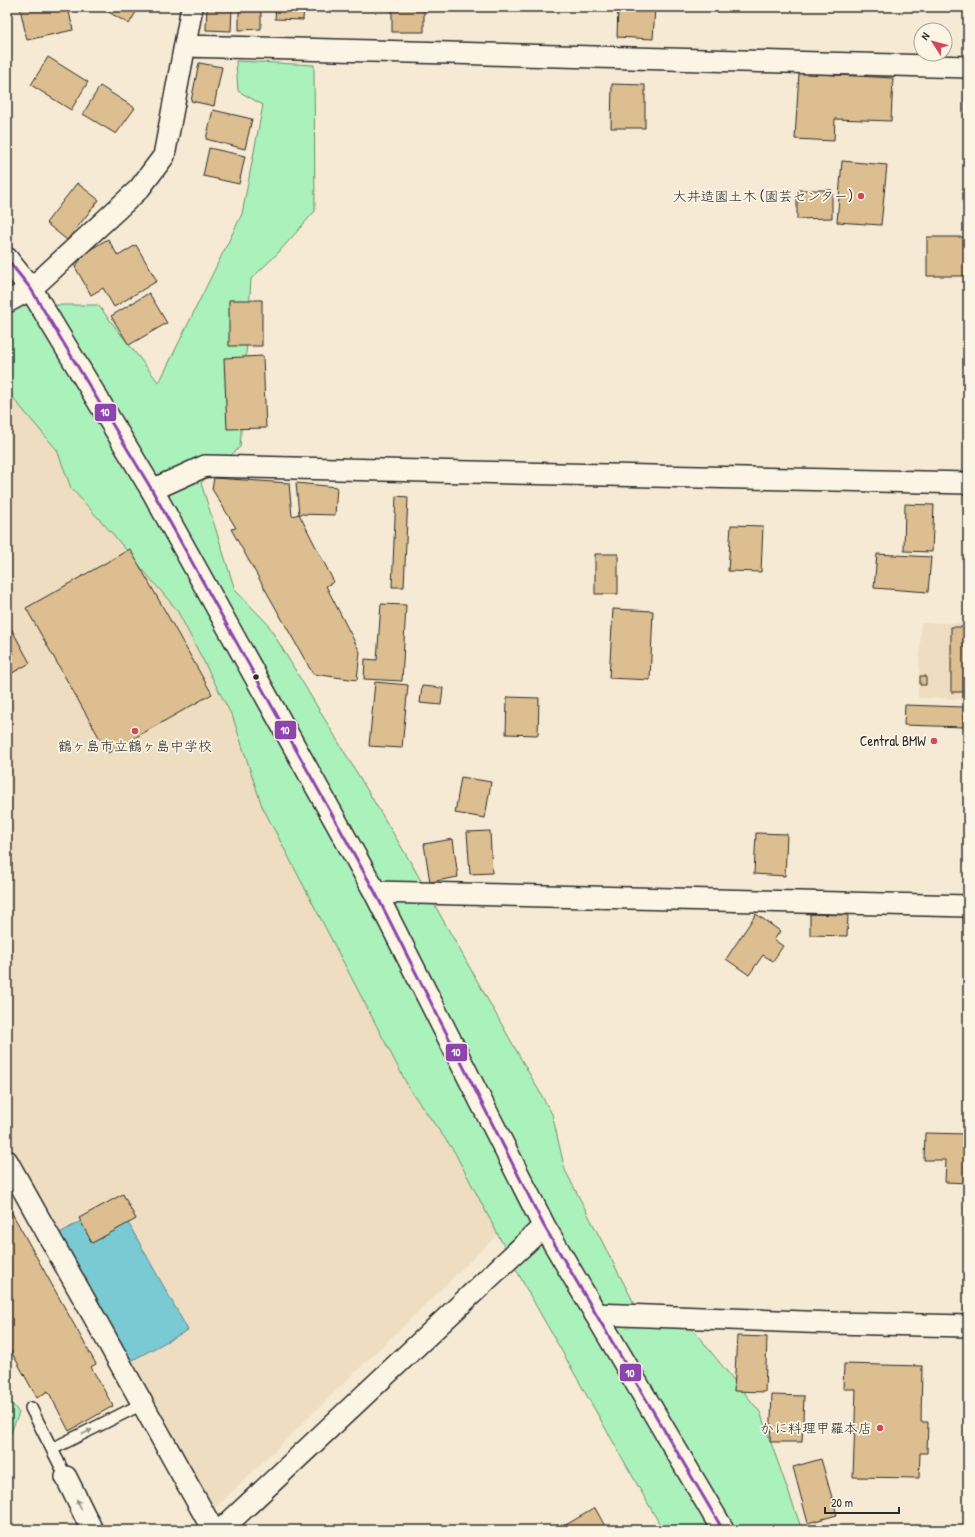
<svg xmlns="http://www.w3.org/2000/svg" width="975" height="1537" viewBox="0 0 975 1537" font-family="'Patrick Hand','Klee One',sans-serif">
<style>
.built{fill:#eeddc0}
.green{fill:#abf1bc;stroke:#6b8e74}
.water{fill:#7acad4;stroke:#5a8a90}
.building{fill:#dcbe90;stroke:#2b2b2b}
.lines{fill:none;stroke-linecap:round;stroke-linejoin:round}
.lane-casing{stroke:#2b2b2b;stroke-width:14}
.street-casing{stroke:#2b2b2b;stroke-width:24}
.secondary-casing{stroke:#2b2b2b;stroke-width:25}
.lane{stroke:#fcf5e5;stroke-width:11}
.street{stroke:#fcf5e5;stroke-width:21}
.secondary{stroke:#fcf5e5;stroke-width:22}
.bus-1-casing{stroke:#fcf5e5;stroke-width:6}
.bus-1{stroke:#8e44ad;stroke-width:3}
.oneway{fill:#949088}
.poi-dot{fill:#d1495b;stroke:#fcf5e5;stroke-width:1.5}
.bus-dot{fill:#2b2b2b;stroke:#fcf5e5;stroke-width:1.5}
.labels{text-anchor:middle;stroke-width:3.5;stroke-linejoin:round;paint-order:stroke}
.poi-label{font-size:14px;fill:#2b2b2b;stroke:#fcf5e5;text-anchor:end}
.line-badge{stroke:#fcf5e5;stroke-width:1.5}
.badge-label{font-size:11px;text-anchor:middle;font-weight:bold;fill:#fff}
</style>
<rect width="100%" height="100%" fill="#f6ead4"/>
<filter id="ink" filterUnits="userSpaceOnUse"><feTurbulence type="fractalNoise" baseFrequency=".025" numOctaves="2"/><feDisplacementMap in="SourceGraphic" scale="8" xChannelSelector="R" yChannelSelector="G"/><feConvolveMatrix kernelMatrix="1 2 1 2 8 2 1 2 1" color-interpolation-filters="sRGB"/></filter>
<g filter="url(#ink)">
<path class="built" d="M7,311l516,899 -313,303 -203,-361z
M921,623h47v76l-50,-1z"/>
<path class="green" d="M236,61l78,4 1,146 -37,42 -27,26 -11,168 -39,36 34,107 32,33 144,240 141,251 13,56 70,135 58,25 67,82 42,118h-139l-137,-242 -72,-137 -44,-61 -148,-284 -29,-88 -56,-108 -66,-78 -40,-44 -14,-38 -50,-59v-93l14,-11 33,18h44l61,78 83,-169 21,-109 -25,-14z
M7,1397l12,16 -12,29z"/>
<path class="water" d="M116,1201l72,129 -59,32 -71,-128z"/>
<path class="building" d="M27,7h41l5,23 -46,10 -7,-32z
M100,7h39l-10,17z
M207,7h25l-1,24 -25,-1z
M239,7h22v22l-22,1z
M276,7h28l-1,13 -28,-1z
M392,7h32v25h-32z
M618,7h37l-2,32 -36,-2z
M48,57l40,25 -17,28 -40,-25z
M199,63l23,4 -8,39 -23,-5z
M799,73l94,5 -2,43 -56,-2 -1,22 -39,-2z
M612,84l33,1v43h-34z
M100,86l35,22 -19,26 -33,-20z
M965,89h3v72h-3z
M213,110l39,9 -7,30 -39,-10z
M209,148l36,8 -6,28 -36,-8z
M842,161l45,4 -6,60 -44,-3z
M77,183l22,17 -32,40 -21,-17z
M797,190h35v28l-35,1z
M927,237h41v39h-41z
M108,239l10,17 18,-11 21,36 -43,26 -11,-19 -12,7 -16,-28 11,-15z
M149,293l18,30 -38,22 -18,-29z
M229,300h33v46h-33z
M263,356l3,72 -39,1 -3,-71z
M214,478l75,5 3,33 7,-2 35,68 -8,4 34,66 -3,28 -44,-6 -82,-145 5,-1 -24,-39z
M296,483l41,4 -2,28 -36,-1z
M396,496l12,1 -4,90h-12z
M905,504l29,1 -2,47 -28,-1z
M731,525l32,1 -2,46 -33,-1z
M130,549l82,145 -104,59 -82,-145z
M595,554h23v40h-23z
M877,554l54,3 -3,35 -54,-4z
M381,604l25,1 -4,76 -38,-2 1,-20 12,1z
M613,609l40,2 -3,69 -41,-2z
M7,621l23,42 -23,13z
M951,627h17v65h-17z
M920,676h6v9h-6z
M375,682l33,3 -6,63 -33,-2z
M422,686l21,2 -2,17 -21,-2z
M507,697l32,1 -1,37 -32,-1z
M967,703h1v31h-2z
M905,705l59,2v20l-60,-2z
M461,777l30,5 -6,36 -30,-5z
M490,831l2,42 -22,1 -3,-42z
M756,833l31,1 -2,42 -31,-2z
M453,839l5,38 -28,5 -6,-38z
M756,914l24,17 -6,9 9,6 -10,15 -10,-6 -14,20 -23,-16z
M810,914l38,1 -1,21 -37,-1z
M925,1133l43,1v49l-23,-1 1,-22h-22z
M123,1194l13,25 -44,24 -13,-25z
M7,1204l89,160 -5,3 22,39 -44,25 -21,-40 -11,7 -30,-54z
M737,1336l30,1 -2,55 -31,-1z
M844,1364l78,2 -1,56h7l-1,31h-7l-1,25 -66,-1 3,-88h-13z
M772,1395l32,1 -2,46h-32z
M821,1459l16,56 -29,8 -15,-56z
M595,1508l12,22h-50z"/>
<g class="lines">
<g class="lane-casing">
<path id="lane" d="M31,1408l35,69
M52,1449l90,-45"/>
</g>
<g class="street-casing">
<path id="street" d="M185,46l783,21
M7,302l24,-13 108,-100 25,-33 28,-149
M152,490l53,-24 763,17
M375,892l593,14
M7,1161l206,369
M595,1314l237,9 136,3
M66,1477l26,53
M221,1530l323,-304"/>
</g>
<g class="secondary-casing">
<path id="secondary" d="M7,259l24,30 121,201 223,402 169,334 179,304"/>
</g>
<use href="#lane" class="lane"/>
<use href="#street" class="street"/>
<use href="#secondary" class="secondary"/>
<g class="bus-1-casing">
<path id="bus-1" d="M7,259l24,30 121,201 223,402 169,334 179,304"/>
</g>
<use href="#bus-1" class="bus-1"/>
</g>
<defs><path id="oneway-solid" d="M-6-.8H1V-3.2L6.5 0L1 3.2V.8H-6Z"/></defs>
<g class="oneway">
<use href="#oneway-solid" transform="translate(87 1432) rotate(-27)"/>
<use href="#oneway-solid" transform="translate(79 1504) rotate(-116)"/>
</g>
</g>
<g class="poi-dot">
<circle cx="861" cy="196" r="4"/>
<circle cx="135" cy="731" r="4"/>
<circle cx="934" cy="741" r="4"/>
<circle cx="880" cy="1428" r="4"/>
</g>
<circle class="bus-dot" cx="256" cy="677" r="3.5"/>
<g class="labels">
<g class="poi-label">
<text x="853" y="201">大井造園土木 (園芸センター)</text>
<text x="926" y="746">Central BMW</text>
<text x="135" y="751" text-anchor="middle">鶴ヶ島市立鶴ヶ島中学校</text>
<text x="872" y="1433">かに料理甲羅本店</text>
</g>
</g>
<g class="line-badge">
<rect x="94" y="403" width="23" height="19" rx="4" fill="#8e44ad"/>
<rect x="274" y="720" width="23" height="20" rx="4" fill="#8e44ad"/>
<rect x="445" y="1043" width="23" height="19" rx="4" fill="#8e44ad"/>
<rect x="619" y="1363" width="23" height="19" rx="4" fill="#8e44ad"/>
</g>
<g class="badge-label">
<text x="105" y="416">10</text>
<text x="285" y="734">10</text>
<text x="456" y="1056">10</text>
<text x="630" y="1377">10</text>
</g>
<rect width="975" height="1537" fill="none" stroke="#fcf5e5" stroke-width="24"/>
<rect x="12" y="12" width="951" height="1513" fill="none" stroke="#2b2b2b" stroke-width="1.5" filter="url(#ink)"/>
<g transform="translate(933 42) rotate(306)"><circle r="19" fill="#fcf5e5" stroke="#a8a49b"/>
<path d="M0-3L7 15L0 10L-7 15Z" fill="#d1495b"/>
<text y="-6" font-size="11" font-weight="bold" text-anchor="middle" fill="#2b2b2b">N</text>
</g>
<path d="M825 1507v6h74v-6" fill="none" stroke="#2b2b2b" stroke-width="2"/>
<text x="831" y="1507" font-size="12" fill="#2b2b2b" stroke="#fcf5e5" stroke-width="3" paint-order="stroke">20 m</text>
</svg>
